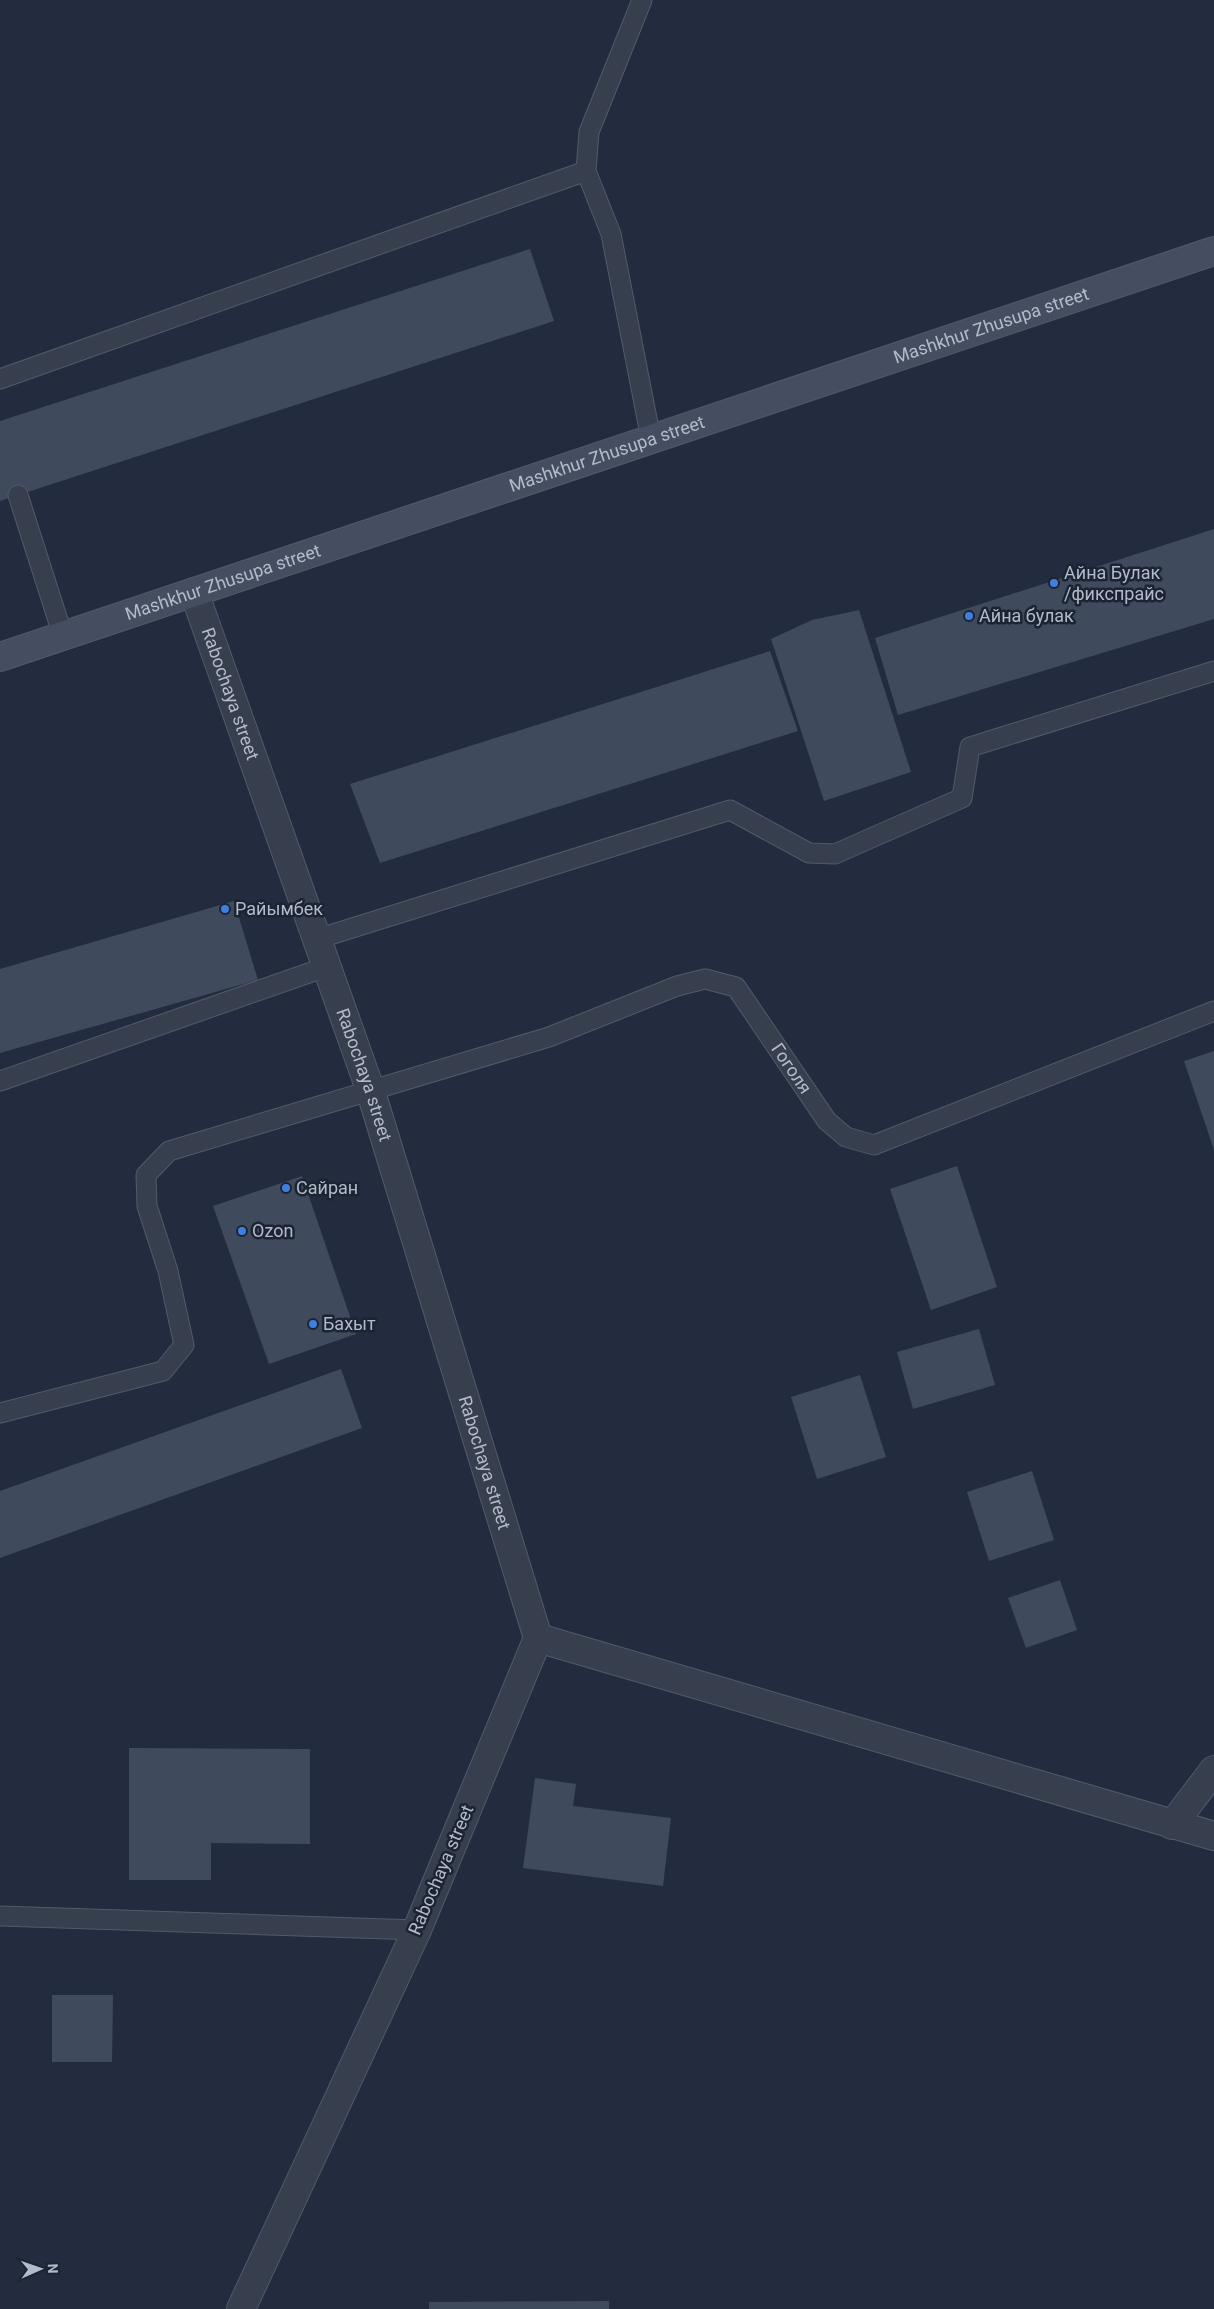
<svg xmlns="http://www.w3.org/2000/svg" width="1214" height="2309" viewBox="0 0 1214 2309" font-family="Roboto,sans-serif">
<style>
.building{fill:#3f4a5d}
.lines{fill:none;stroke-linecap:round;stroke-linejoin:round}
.lane-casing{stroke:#525a69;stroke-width:21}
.street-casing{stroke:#525a69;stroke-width:30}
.secondary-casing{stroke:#525a69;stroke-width:30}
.lane{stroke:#373f4e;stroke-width:19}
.street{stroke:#373f4e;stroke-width:28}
.secondary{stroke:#454d61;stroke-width:28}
.shop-dot{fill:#3f7fe0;stroke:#1c2433;stroke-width:2}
.labels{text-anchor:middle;stroke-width:5;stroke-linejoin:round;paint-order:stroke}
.street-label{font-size:18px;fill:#b3bac9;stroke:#1c2433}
.poi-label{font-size:18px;fill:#b3bac9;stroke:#1c2433;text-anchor:start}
</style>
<rect width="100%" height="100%" fill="#232c3e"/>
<path class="building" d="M530,249l24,72 -554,180v-80z
M1214,529v90l-316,96 -23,-77z
M859,610l52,162 -87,29 -53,-162 41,-19z
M770,651l28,80 -418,132 -30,-79z
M234,901l24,79 -258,73v-84z
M1214,1051v99l-30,-89z
M957,1166l40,121 -66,23 -41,-121z
M302,1176l54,158 -87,30 -56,-158z
M979,1329l16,56 -82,24 -16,-57z
M341,1369l21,59 -362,130v-67z
M860,1375l26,82 -69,22 -26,-82z
M1032,1471l22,69 -65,21 -22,-69z
M1060,1580l17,50 -51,18 -18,-50z
M129,1748l181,1v95l-99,-1v37h-82z
M535,1778l41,6 -3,22 98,12 -8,68 -140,-18z
M52,1995h61l-1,67h-60z
M609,2301v8h-180v-7z"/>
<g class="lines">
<g class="lane-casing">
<g id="lane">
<path d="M642,0l-53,132 -3,39 25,63 40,205"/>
<path d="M0,379l586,-208"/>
<path d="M18,495l45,141"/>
<path d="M317,939l413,-129 79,43 26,1 127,-56 8,-51 244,-76"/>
<path d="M0,1081l326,-114"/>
<path id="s1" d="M0,1413l163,-42 21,-26 -16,-74 -21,-65 -1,-31 23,-24 380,-114 128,-51 28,-7 31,8 91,134 19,16 28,8 340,-134"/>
<path d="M0,1916l417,14"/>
</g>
</g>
<g class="street-casing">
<g id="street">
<path id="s2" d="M194,592l176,497 168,549 -121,292 -176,379"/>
<path d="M538,1638l676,198"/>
<path d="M1172,1825l42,-55"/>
</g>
</g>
<g class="secondary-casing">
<g id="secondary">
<path id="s3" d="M0,657l1214,-406"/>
</g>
</g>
<use href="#lane" class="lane"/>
<use href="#street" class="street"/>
<use href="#secondary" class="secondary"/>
</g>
<g class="shop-dot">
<circle cx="1054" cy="583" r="5"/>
<circle cx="969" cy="616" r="5"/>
<circle cx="225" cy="909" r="5"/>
<circle cx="286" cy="1188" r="5"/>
<circle cx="242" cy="1231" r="5"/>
<circle cx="313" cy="1324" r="5"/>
</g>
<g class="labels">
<g class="street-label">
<text dy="6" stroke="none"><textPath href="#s3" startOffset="1045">Mashkhur Zhusupa street</textPath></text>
<text dy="6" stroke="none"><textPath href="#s3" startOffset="640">Mashkhur Zhusupa street</textPath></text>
<text dy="6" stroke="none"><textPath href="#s3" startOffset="235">Mashkhur Zhusupa street</textPath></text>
<text dy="6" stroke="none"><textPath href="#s2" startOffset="108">Rabochaya street</textPath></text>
<text dy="6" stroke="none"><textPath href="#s1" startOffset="1104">Гоголя</textPath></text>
<text dy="6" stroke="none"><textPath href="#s2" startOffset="512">Rabochaya street</textPath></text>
<text dy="6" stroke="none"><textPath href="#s2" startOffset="918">Rabochaya street</textPath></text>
<text transform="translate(441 1870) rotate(-67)" y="6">Rabochaya street</text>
</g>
<g class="poi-label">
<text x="1064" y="579">Айна Булак<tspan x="1064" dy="21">/фикспрайс</tspan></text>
<text x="979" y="622">Айна булак</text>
<text x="235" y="915">Райымбек</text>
<text x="296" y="1194">Сайран</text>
<text x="252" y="1237">Ozon</text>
<text x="323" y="1330">Бахыт</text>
</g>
</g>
<g transform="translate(40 2269) rotate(88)" stroke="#1c2433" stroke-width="4" paint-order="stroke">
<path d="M0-4L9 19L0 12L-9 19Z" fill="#b3bac9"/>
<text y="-8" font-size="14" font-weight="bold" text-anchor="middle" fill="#b3bac9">N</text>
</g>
</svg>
